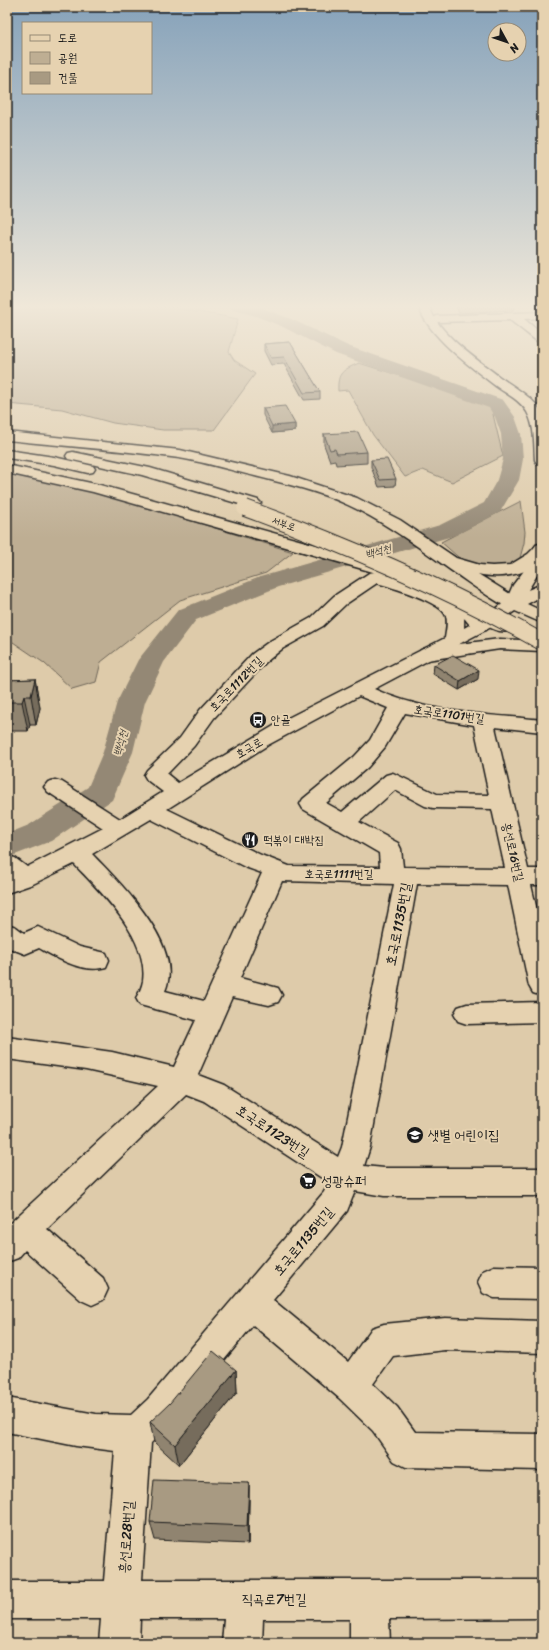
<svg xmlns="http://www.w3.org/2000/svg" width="549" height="1650" viewBox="0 0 549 1650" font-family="Sriracha,'Poor Story',sans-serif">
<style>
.green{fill:#beae93;stroke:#6d6558}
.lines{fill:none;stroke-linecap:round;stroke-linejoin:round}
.river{fill:#948874;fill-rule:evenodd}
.minor-casing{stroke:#1c1c1c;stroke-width:3}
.major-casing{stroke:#1c1c1c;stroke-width:3}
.highway-casing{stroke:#1c1c1c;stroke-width:3}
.minor{fill:#e6d2b0;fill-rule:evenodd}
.major{fill:#e6d2b0;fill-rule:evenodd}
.highway{fill:#e6d2b0;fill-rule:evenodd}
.highway-bridge-casing{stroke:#1c1c1c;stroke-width:18;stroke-linecap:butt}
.highway-bridge{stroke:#e6d2b0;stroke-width:16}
.wall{fill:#908470;stroke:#1c1c1c}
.shaded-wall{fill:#766c5b;stroke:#1c1c1c}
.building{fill:#a89a82;stroke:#1c1c1c}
.labels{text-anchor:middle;stroke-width:4;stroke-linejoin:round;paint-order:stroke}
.far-street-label{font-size:10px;fill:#1c1c1c;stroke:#e6d2b0}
.far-water-label{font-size:11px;font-style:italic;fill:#46423b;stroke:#e6d2b0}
.street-label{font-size:12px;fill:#1c1c1c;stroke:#e6d2b0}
.poi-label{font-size:12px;fill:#1c1c1c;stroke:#e6d2b0;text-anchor:start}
.near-street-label{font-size:14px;fill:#1c1c1c;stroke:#e6d2b0}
.near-poi-label{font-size:14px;fill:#1c1c1c;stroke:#e6d2b0;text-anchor:start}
</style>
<rect width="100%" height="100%" fill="#decbaa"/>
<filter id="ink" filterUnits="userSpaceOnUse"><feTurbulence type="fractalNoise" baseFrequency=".025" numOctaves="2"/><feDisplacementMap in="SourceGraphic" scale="8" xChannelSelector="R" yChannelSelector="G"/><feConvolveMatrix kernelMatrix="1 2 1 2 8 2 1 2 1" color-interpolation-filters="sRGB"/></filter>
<g filter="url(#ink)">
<path class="green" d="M7,307h166c22,6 43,7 65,12l-9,33 5,8 21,14 -41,56h-51l-50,-7 -51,-14 -55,-5z
M359,363l109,34 23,9 12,50 -51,26 -29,-12 -18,7 -32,-42 -25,-45 -10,1c-1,-19 5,-21 21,-28z
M7,472l45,6 241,74 -27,21 -86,27 -79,62 -5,20 -24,7 -28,-26 -37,-25z
M521,501l4,31 -1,11 -4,15 -17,10 -38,-5 -24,-21z"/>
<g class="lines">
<path class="river" d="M231,307h26l11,3 25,10 55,26 155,54 12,17 6,17 2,25 -4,21 -19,32 -44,23 -178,52 -82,33 -32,42 -19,40 -12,50 -21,48 -61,41 -44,17v-24l22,-9 59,-38 15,-35 14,-50 21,-42 40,-50 82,-33 180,-52 44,-22 13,-23 6,-21 -2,-25 -6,-17 -6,-9 -153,-54 -55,-28 -25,-10 -23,-6z"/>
<g class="minor-casing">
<path id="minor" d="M542,312v6l-18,1 18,15v10l-4,-2 -28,-22 -73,2 -6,-3 6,-3z
M375,572c23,6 75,19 87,40 3,5 2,11 2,16l21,-12 6,-1 6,1 3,4 -3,4 -123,65c52,24 111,25 168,31v12l-47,-5 33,142h14v16h-11l11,46v65l-9,-3 -4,-7 -21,-101 -91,-1 -47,263 -6,19 20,2h158v28h-158l-29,-5 -8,20 -74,89 75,62 24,-34 12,-4 61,-6 97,3v32l-97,-3 -52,6 -20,28 24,23 18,25 127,2v36l-136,-3 -12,-6 -21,-30 -34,-33 -86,-73 -81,98 -21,20 -9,137h400v38l-153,1 1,24h-40v-24h-87l-1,24h-40l2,-24h-84l-1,24h-40l2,-24h-94v-38h97l11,-130 -39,-5 -69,-14v-34l89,16 35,1 17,-16 176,-207 4,-10 -124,-81 -18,-7 -139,135 56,49 5,11 -5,11 -11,5 -11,-5 -56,-50 -7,8 -11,4v-36l151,-140 -72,-16 -79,-11v-22l105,15 62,15 22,-47 -56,-15 -4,-7c3,-5 6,-11 7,-17 6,-43 -42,-89 -69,-117l-41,20 -26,9v-37l8,2 12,9 76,-39 -55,-36 -4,-5 4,-5 7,-2 7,2 58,37 43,-27 -16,-12 -3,-5 3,-5 33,-32 20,-28 52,-56 18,-13 41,-23 23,-22 35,-23zM377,583c14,4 65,19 69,33 2,7 0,15 -1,22l-163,83 -104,62 -11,-9 27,-28 20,-28 52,-56 16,-13 41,-23 23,-22zM359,696l29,12 -18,32 -16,17 -51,42 -3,5 3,5 76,44 1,14 -91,-1 -28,-11 -94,-46 101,-64zM405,713l69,12 15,70 -52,-1 -44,-21 -7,2 -44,37 -16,-9 42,-36 17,-20zM395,790l30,16 8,2 59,1 13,59 -102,-1 -2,-18 -3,-6 -39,-21zM151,819l94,48 17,6 -58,128 -39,-10c20,-45 -44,-107 -73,-137zM282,881l112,3 -52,263 -4,10 -114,-72 -26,-10 34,-78 37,8 9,-3 4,-7 -4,-7 -38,-10z
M7,924l9,3 8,6 14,-6 42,20 26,6 3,7 -3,7c-23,7 -47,-8 -67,-19l-14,6 -18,-7z
M542,1002v20l-75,2 -9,-3 -4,-7 4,-7 9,-3z
M494,1266l48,1v32l-48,-1 -11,-5 -5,-11 5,-11z"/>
</g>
<g class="major-casing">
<path id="major" d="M419,307h10c11,28 45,50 68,68 13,10 42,25 45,40 3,14 0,35 0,49l-5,-1 -2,-3c-1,-16 0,-34 -8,-48 -6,-11 -20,-18 -30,-25 -25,-19 -69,-51 -78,-80z
M542,543v24l-14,23 14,-6v12l-15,8 15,7v12l-27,-12 -12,8 10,8 -3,4c-10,2 -22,-2 -28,-11l24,-19 7,-16 10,-13 11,-24 2,-3z
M500,639l42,2v10l-42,-2 -73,11 -6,-2 -3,-4 3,-4 6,-2z"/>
</g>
<g class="highway-casing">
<path id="highway" d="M7,432l173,18 110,26 67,22 43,22 56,38 24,7 12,1 18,-1 18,-11 8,-8 6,-2v15c-15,17 -44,20 -64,15l42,26 3,4 -3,4 -6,1 -6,-1c-55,-32 -102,-76 -160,-103 -29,-14 -62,-21 -93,-29 -25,-6 -51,-14 -76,-18 -57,-8 -115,-12 -172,-18z
M7,450l47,7 39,9 2,3 -2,3 -5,1 -34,-8 -47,-7z
M73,452l77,16 108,32 3,3 -3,3 -5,2 -111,-33 -74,-16 -2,-3 2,-3z
M7,465l93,20 292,81 2,4 -2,4 -6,1 -6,-1 -287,-82 -86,-19z
M451,597c16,4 30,15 38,29l-3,4 -6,1 -6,-1 -9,-11 -20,-13 -3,-4 3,-4z"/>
</g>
<use href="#minor" class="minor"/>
<use href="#major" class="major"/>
<use href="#highway" class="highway"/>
<g class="highway-bridge-casing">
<path id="highway-bridge" d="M245,508c103,38 202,80 297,134"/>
</g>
<use href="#highway-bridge" class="highway-bridge"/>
</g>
<path class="wall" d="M456,307h58l-1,3 -54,3z
M290,342l30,50v7l-16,1 -20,-36 -13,1 -7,-14v-7z
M263,408l32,16v7l-23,2 -9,-18z
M324,434l43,18v11l-31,2 -1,-5 -5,1 -6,-16z
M371,460l25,19 -1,7 -16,1 -8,-20z
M434,665l44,14 -19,11 -26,-16z
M35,679l5,29 -4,17h-6l-2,6h-21v-51z
M236,1370l1,22 -58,73 -25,-23 -4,-20z
M249,1483v19l-1,42 -93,-4 -5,-18z"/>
<path class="shaded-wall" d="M295,424v7l-23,2v-7z
M479,670l-1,9 -19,11 1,-9z
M35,679l5,29 -4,17 -5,-29z
M24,696l6,29 -2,6 -6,-29z
M236,1370l1,22 -58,73 -4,-20z
M249,1483v19l-1,42 -1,-18z"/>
<path class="building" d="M290,342l30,50 -16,1 -20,-36 -13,1 -7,-14z
M285,406l10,18 -23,2 -9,-18z
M358,432l9,20 -30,2 -2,-5 -5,1 -6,-16z
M387,459l9,20 -16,1 -9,-20z
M453,655l26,15 -19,11 -26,-16z
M35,679l-4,17h-7l-2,6h-15v-22z
M213,1351l23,19 -61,75 -25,-23 20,-19z
M154,1480l95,3 -2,43 -97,-4z"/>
</g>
<linearGradient id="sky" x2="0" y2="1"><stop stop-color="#86a2ba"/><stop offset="0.57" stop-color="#f0e8d9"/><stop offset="1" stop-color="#f0e8d9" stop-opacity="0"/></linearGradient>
<rect width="549" height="538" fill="url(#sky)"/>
<defs>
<g id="bus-disc" transform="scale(0.9)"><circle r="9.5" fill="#1c1c1c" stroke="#e6d2b0"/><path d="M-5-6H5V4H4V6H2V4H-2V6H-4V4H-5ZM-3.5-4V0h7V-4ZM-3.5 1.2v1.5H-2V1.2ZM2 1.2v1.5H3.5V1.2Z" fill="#fff"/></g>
<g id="restaurant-disc" transform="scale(0.9)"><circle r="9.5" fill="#1c1c1c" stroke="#e6d2b0"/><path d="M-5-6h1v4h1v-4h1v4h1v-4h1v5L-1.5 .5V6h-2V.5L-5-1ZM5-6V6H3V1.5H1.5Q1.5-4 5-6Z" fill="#fff"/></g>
<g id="school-disc" transform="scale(0.9)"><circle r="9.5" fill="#1c1c1c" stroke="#e6d2b0"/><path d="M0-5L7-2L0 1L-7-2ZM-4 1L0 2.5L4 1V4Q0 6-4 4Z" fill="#fff"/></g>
<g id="supermarket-disc" transform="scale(0.9)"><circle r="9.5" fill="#1c1c1c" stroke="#e6d2b0"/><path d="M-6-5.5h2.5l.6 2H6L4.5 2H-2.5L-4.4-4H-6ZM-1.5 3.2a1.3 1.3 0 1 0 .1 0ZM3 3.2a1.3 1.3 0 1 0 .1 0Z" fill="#fff"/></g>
</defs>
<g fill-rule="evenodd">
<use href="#bus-disc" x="258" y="720"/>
<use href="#restaurant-disc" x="250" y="840"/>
<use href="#school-disc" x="415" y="1135"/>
<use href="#supermarket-disc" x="308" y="1181"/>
</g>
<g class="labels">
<g class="far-street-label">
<text transform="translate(284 523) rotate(20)" y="4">서부로</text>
</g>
<g class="far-water-label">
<text transform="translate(378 551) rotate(-16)" y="4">백석천</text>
<text transform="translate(120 743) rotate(-74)" y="4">백석천</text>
</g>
<g class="street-label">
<text transform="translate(236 684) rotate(-46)" y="4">호국로1112번길</text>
<text transform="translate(449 714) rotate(8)" y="4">호국로1101번길</text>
<text transform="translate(249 748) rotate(-30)" y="4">호국로</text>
<text transform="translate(513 852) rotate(77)" y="4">흥선로16번길</text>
<text x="339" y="878">호국로1111번길</text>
</g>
<g class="poi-label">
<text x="271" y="724">안골</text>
<text x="263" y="844">떡볶이 대박집</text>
</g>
<g class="near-street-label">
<text transform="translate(398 924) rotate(-79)" y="5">호국로1135번길</text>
<text transform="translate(273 1131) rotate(33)" y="5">호국로1123번길</text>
<text transform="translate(303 1241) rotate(-50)" y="5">호국로1135번길</text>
<text transform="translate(126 1537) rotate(-86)" y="5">흥선로28번길</text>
<text x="274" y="1604">직곡로7번길</text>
</g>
<g class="near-poi-label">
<text x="428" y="1140">샛별 어린이집</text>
<text x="321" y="1186">성광슈퍼</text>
</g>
</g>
<rect width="549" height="1650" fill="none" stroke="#e6d2b0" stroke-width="24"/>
<rect x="12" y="12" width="525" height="1626" fill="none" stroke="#1c1c1c" stroke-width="1.5" filter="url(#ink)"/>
<rect x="22" y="22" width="130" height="72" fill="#e6d2b0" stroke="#958975"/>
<rect x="30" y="35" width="20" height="6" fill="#e6d2b0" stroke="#958975"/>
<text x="58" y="42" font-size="12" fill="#1c1c1c">도로</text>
<rect x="30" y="52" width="20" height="12" fill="#beae93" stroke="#958975"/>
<text x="58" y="62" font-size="12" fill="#1c1c1c">공원</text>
<rect x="30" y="72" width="20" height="12" fill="#a89a82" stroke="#958975"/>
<text x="58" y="82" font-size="12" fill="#1c1c1c">건물</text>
<g transform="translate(507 42) rotate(130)"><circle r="19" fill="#e6d2b0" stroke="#958975"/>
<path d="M0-3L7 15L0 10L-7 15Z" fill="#1c1c1c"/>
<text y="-6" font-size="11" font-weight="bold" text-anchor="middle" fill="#1c1c1c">N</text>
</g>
</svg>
